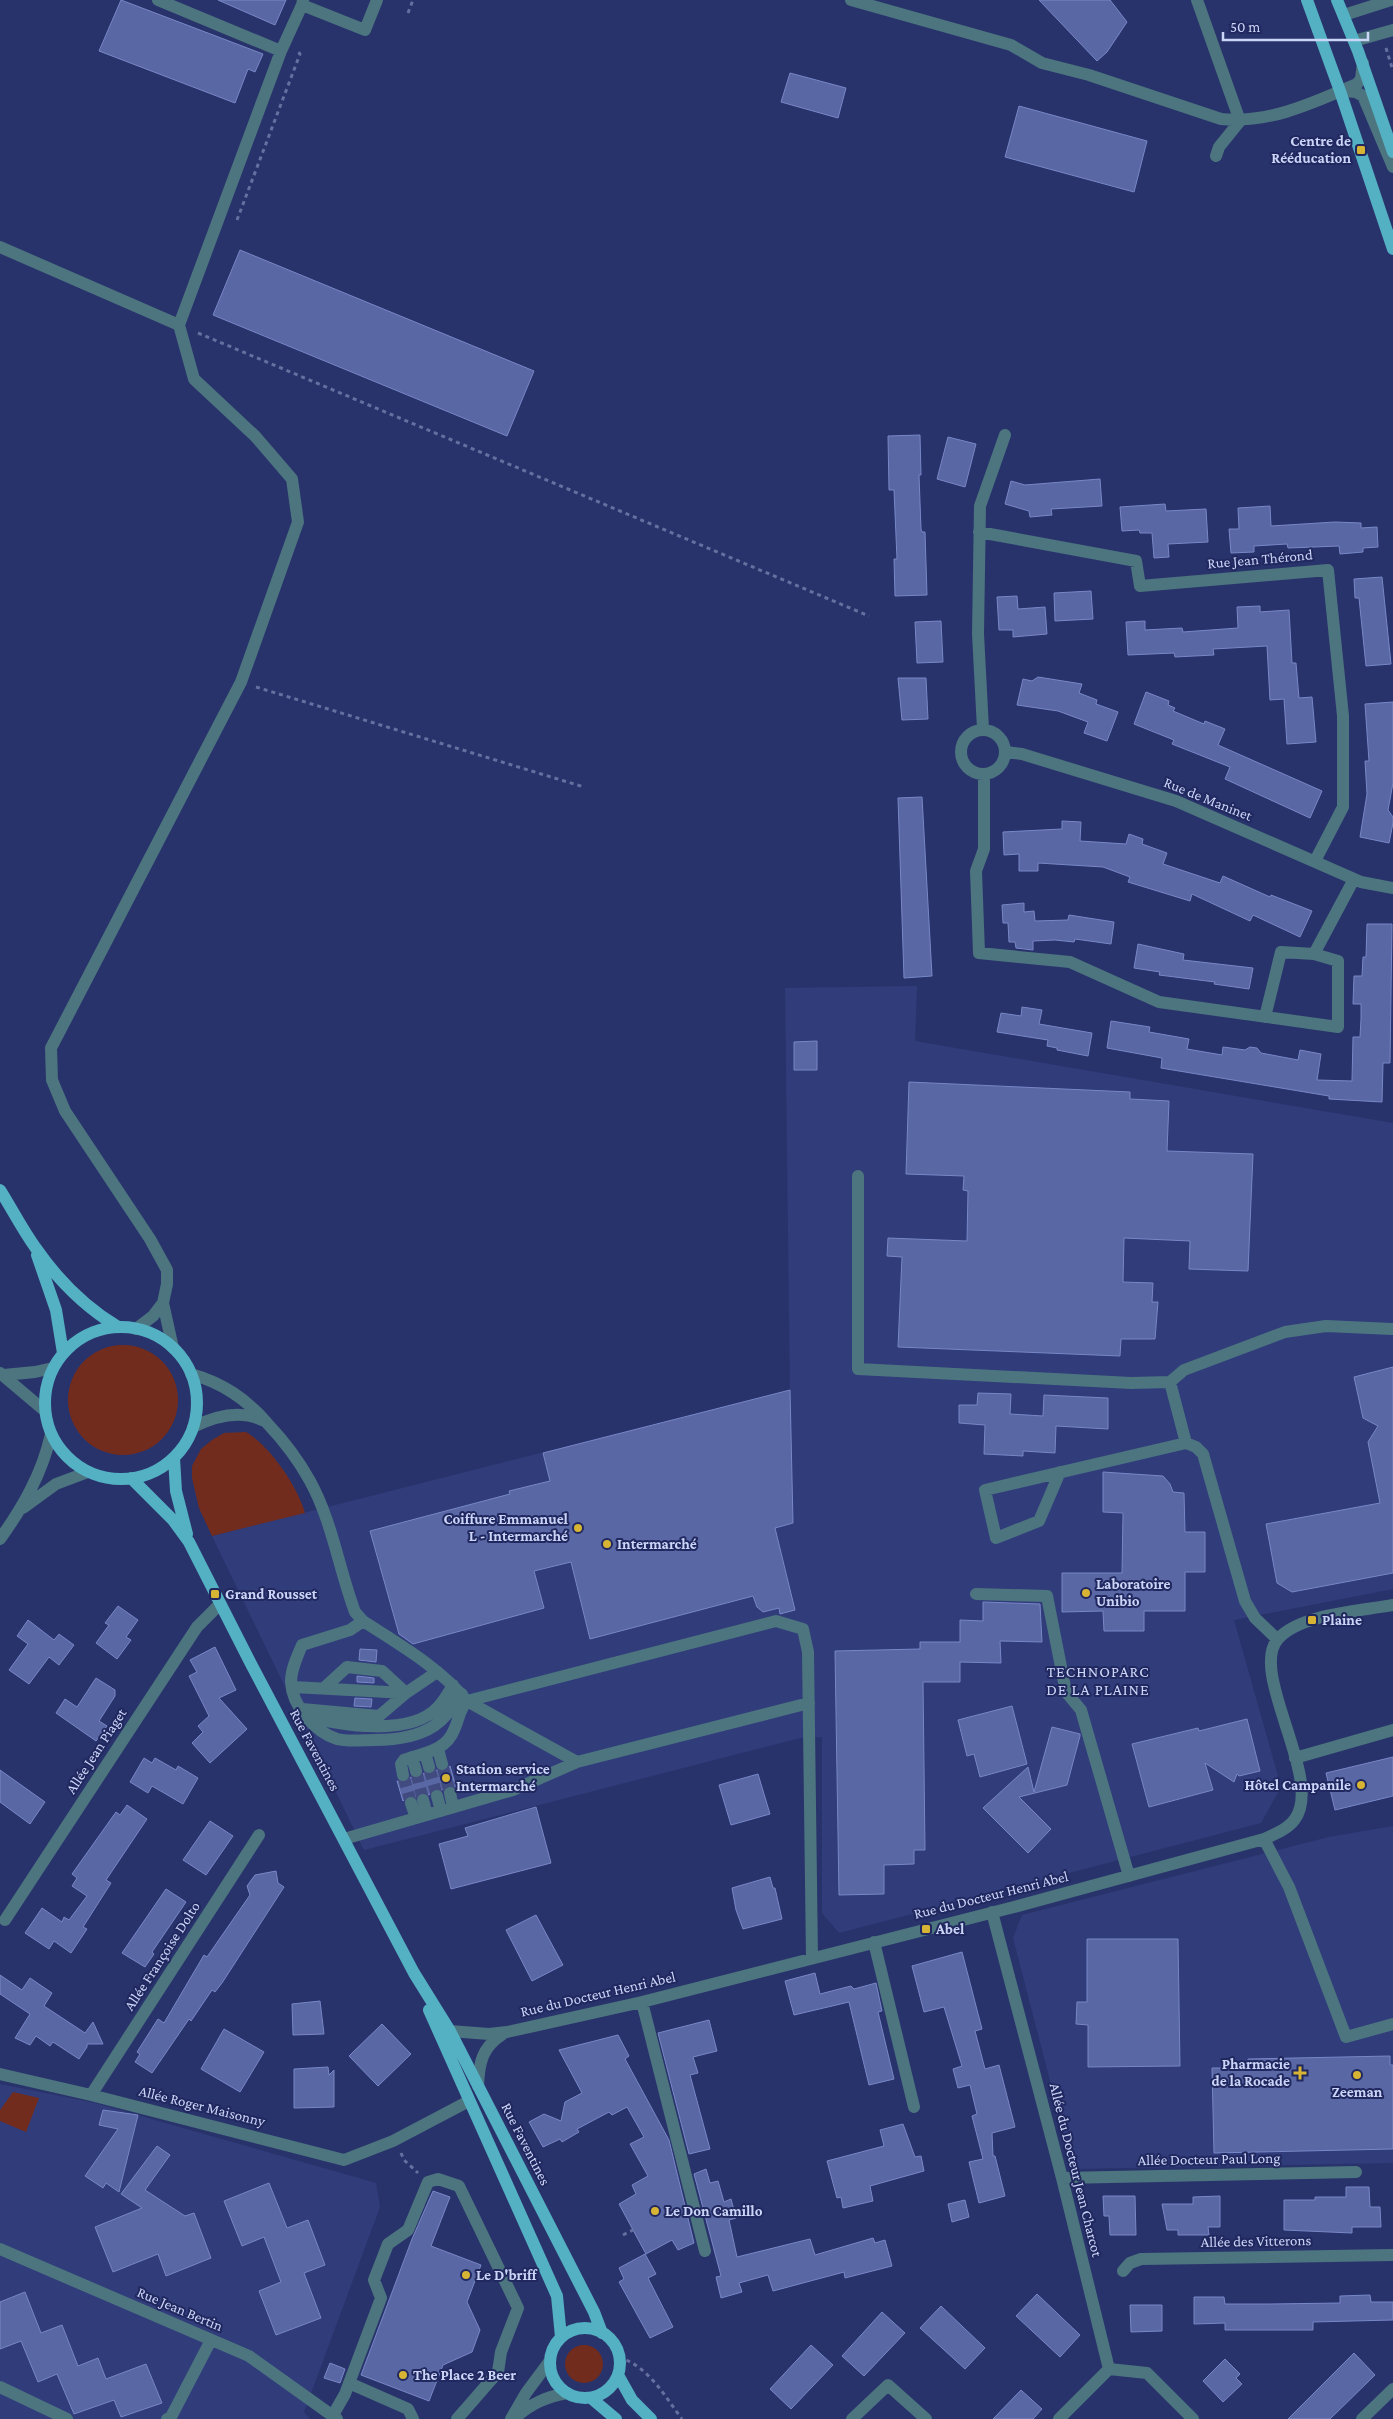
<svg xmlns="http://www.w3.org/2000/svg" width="1393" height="2419" viewBox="0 0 1393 2419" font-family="'Crimson Pro',serif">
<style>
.built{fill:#313c7b}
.green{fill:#722c1e}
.building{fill:#5967a4;stroke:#7887c7}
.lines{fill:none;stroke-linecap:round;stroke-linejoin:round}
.minor-tunnel{stroke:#414b80;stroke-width:12;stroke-dasharray:12 6;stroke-linecap:butt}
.path{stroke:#6670a0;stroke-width:3;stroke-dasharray:4 4;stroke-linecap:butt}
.minor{stroke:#4c757f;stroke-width:12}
.major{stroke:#54b0c3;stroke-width:12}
.poi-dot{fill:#d7b434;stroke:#20285f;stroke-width:2}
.labels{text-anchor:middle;stroke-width:4;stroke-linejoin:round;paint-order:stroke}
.poi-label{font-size:15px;font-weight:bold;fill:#cbd5f7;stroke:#20285f;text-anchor:start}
.street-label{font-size:15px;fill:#cbd5f7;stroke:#20285f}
.neighbourhood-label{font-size:16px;letter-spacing:1px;fill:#cbd5f7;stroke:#20285f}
</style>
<rect width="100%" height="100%" fill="#29336b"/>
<path class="built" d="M917,986l-2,55 478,82v466l-159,31 47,167 -20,36 -422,110 -17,-20v-176l-22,1 -436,112 -152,-314 578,-146 -5,-402z
M1393,1826v337l-320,6 -60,-231 9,-23 307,-78z
M0,2084l95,19 281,80 4,24 -76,205 6,7h-310z"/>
<path class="green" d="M68 1400a55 55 0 1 1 110 0a55 55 0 1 1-110 0Z
M246,1432c24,14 52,55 59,81l-93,23 -13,-28 -7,-30v-12l9,-17 11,-9 12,-7z
M13,2092l26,6 -13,34 -26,-11v-11z
M565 2364a19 19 0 1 1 38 0a19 19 0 1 1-38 0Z"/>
<path class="building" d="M121,0l142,54 -8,18 -7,-3 -13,34 -136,-52z
M218,0h68l-11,25z
M1039,0h71l17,22 -20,30 -10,9z
M790,73l56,15 -8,30 -57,-16z
M1019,106l128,35 -13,51 -129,-35z
M240,250l294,121 -27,65 -294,-121z
M920,435l1,40h-2l2,54 1,3h3l2,63 -32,1 -1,-37h3l-3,-69h-5l-1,-54z
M948,437l28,7 -11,43 -28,-8z
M1100,479l2,27 -51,3 1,6 -22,2 -1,-6 -24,-7 6,-23 14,4z
M1165,504l1,7 40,-2 2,33 -40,2 1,13 -15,1 -2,-25h-12l-1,-3 -17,1 -2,-24z
M1270,506l1,20 64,-4 26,1v5l16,-1 1,20 -15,1v4l-23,2 -1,-8 -51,2 -1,-4 -33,2v6l-23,1 -2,-24h10l-1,-21z
M1382,577l9,87 -25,2 -7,-68h-4l-1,-19z
M1091,591l2,28 -38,2 -1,-28z
M1017,596l1,13 27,-2 2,27 -34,3v-7h-14l-2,-33z
M1260,606v6l29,-2 3,53h4l3,35 13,-1 4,45 -29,2 -3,-45 -14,1 -3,-54 -54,3 1,6 -39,2 -1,-4 -46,2 -2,-33 19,-1v9l37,-2 1,4 55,-4 -1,-21z
M941,621l2,41 -26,1 -2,-41z
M1038,677l44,7 -3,9 18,7 -1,4 22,8 -11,29 -23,-8 4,-11 -30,-11 -41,-6 6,-26 9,2z
M898,678h28l2,41 -26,1z
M1146,692l23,9 -1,4 7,3 -2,3 31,13 1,-3 20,8 -7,16 104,46 -12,27 -85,-39 5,-12 -58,-23 2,-4 -40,-16z
M1393,702v81l-5,27 5,7v6l-4,20 -29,-6 7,-43 -2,-33h4l-4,-57z
M922,797l10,179 -28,2 -6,-180z
M1062,821l19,1 -1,19 46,3 3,-10 14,5 -1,5 25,9 -4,11 57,19 3,-7 47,21 1,-2 41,16 -12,26 -47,-22 -3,6 -58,-27 -2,7 -62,-19 2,-5 -27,-10 -65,-4v8h-19v-17l-15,1 -1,-23 59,-3z
M1024,903v9l10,-1 1,10 33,-1 1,-5 45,7 -3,22 -36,-5 -1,3 -19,-2 -22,1v9l-17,-2 -1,-6h-6l-1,-19h-5l-1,-18z
M1367,924h25l-2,139h-7l-1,39 -53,-3v-3l-168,-28 1,-10 -55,-10 4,-27 39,6 -1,5 40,7 -2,10 35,6 1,-8 22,3 5,-3 7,1 4,5 37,7 2,-10 21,4 -4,26 35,1 1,-44h7l1,-18v-15h-8l1,-28h8l1,-19h3z
M1138,944l46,10 -1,6 70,8 -4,21 -35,-5 1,-2 -56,-7 1,-3 -26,-4z
M1022,1007l20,3 -3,14 53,9 -4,23 -31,-6v-2l-10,-2 1,-6 -51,-8 4,-19 20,3z
M817,1041v29h-23v-28z
M909,1082l221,10v7l39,2 -2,50 86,3 -5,117 -59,-2 1,-28 -66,-3 -1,44 30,1 -1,19h6l-3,37h-34l-1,17 -222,-9 4,-90 -15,-1 1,-18 79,3 1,-50 -5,-1 1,-14 -58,-2z
M1393,1367v206l-101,19 -15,-9 -11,-59 114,-21 -12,-61 10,-16 -15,-8 -9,-41z
M790,1390l3,133 -18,5 20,82 -15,4 -1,-6 -16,4 -6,-5 -4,-11 -163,43 -19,-77 -37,9 10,37 -131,36 -14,-10 -29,-103 140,-37 -1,-3 41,-10 -7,-28z
M978,1393l33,1 -1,20 33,2 1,-21 64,3v31l-52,-3 -1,27 -32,-2v5l-39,-2 1,-29 -26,-2v-18h18z
M1103,1472l60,4 7,8 3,8 11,1 1,39h20v40h-20v39h-41v20h-40l-1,-20 -41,1v-39h60l1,-60 -20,-1z
M983,1602l57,2 2,38 -42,-1 1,22 -41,-1v20h-37l2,168h-11v14l-30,1v29l-45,1 -4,-244 85,-2v-7h40v-22l23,1z
M118,1606l20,14 -12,17 5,3 -14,19 -21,-16 13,-18 -4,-2z
M28,1620l26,20 5,-6 15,11 -15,20 -10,-8 -20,27 -20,-14 19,-26 -11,-8z
M215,1647l21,43 -17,8 28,31 -37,34 -18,-20 11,-11 -5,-6 11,-10 -20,-40 8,-4 -7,-12z
M360,1649l17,1 -1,12 -17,-2z
M357,1676l17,2v5l-17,-1z
M96,1678l19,12v6l-16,25 8,5 -11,15 -40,-28 9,-14 12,8z
M355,1698l17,1 -1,8 -17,-1z
M1012,1706l15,58 -47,13 -6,-23 -7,2 -9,-36z
M1247,1719l13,52 -21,5 -2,-2 -3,8 -29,-19 8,27 -64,17 -17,-63 66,-16 1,3z
M1052,1727l28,7v2l-13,49 -48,12 32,32 -23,24 -45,-45 45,-41 6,25z
M1393,1757v39l-58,14 -9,-37z
M144,1758l8,5 3,-5 21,12 2,-4 20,12 -15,26 -31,-18 -4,7 -18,-11z
M450,1766l6,21 -7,-2 -7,5 -7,-2 -6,7 -8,-3 -5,5 -8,-1 -5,5 -6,-20 8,2 6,-6 7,2 6,-6 7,2 5,-5 9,2z
M0,1770l45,32 -15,22 -30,-22z
M758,1774l12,40 -39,11 -12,-40z
M127,1805l20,14 -41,61 5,3 -28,44 4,2 -16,24 -17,-12 -5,8 -24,-16 17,-25 20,14 2,-5 5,3 18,-24 -15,-10 5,-8 -5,-4 44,-62 4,3z
M536,1807l15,56 -100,26 -12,-45 29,-8 -3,-8z
M210,1821l23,15 -27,39 -23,-15z
M276,1871l2,12 6,4 -62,96 -7,9 -3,-2 -21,31 -2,-2 -37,54 -17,-11 5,-8 -3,-2 21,-33 6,4 40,-68 3,2 43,-62 -3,-9 8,-11z
M770,1877l3,11h2l7,31 -39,10 -7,-19 -4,-22z
M166,1889l20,13 -34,50 2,2 -9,13 -23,-14z
M536,1915l27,50 -31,16 -26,-51z
M1087,1939h91l2,127 -92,1v-42l-12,-1 1,-22h10z
M962,1952l20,77 -7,2 10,38 14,-4 16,62 -23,6 1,23h2l10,40 -26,7 -10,-41 14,-3 -11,-43 5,-2 -7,-29 -12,3 -5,-19 9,-3 -18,-59 -20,5 -12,-46z
M815,1973l5,21 31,-8 3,3 22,-6 6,28 -4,1 16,67 -25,6 -20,-83 -55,13 -9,-34z
M0,1975l22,15 8,-12 22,15 -8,13 41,27 8,-11 10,22h-16v3l-8,12 -26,-17 -3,4 -14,-10 -6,9 -15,-7 15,-24 -30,-20z
M320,2001l4,33 -31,1 -1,-31z
M709,2020l8,31 -24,6 5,16 -8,2 20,74 -21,5 -31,-121z
M382,2024l29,30 -33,32 -29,-30z
M224,2029l40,23 -24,40 -39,-23z
M618,2035l11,21 -4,3 44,81 25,103 -16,7 -6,-10 -26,14 -27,-50 17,-10 -4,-9 16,-9 -18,-32 14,-7 -17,-30 -15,8 -3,-3 -32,17 2,3 -17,10 -2,-3 -17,8 -14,-25 15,-8 17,7 4,-19 17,-9 -23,-43z
M1390,2056v9h3v84l-179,4 -2,-85h36v-9z
M328,2067l1,8 5,-5v37l-40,1v-39z
M103,2110l35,5 -19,77 -13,-9 -3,5 -18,-12 33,-47 -19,-4z
M903,2124l12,33 6,-1 3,15 -54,15 3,15 -30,7 -2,-11 -4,1 -10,-37 57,-15 -4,-16z
M157,2146l13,9 -25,35 40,26 9,-3 17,45 -45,18 -8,-22 -45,18 -18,-45 47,-19 -21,-14z
M706,2169l4,14 8,-2 6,21 7,-3 5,19 -7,2 8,37 73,-18 5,16 58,-17 2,5 10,-3 7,26 -47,12 -1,-6 -71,19 -5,-16 -29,8 3,9 -21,6 -5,-21 5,-1 -27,-102z
M269,2183l18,45 21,-8 17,45 -21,8 17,45 -45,17 -17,-44 22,-9 -17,-45 -22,9 -18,-45z
M1346,2187h23l1,20h10l1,20h-29v6l-68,-3v-30h31v-3h31z
M433,2191l17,6 -19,49 50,19 -14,37 13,28 -8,22 -29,13 -14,36 -68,-26 51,-136z
M1103,2196h32l1,39h-26l-1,-19h-5z
M1220,2196v31h-12l1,8h-31v-5h-11l-5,-26h31v-7z
M965,2200l4,17 -17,5 -4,-18z
M645,2254l11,20 -8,4 25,49 -23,11 -31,-56 5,-3 -5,-11z
M25,2292l16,41 21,-8 16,41 20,-8 8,21 40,-15 16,39 -41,14 -7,-17 -40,14 -17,-40 -19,8 -17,-41 -21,8v-47z
M1037,2294l43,41 -20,22 -44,-41z
M1370,2295l1,7h22v18l-80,2v8h-88v-7l-31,1v-27h30l1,7h45l70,-1v-7z
M1130,2305h32v26l-31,1z
M941,2306l44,42 -20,21 -45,-41z
M882,2312l23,21 -41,43 -22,-20z
M811,2345l22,20 -42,44 -21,-20z
M1354,2353l21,22 -45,44h-42z
M1225,2359l15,15 -4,4 6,6 -19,18 -20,-21z
M330,2363l15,6 -5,14 -16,-5z
M1021,2390l21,19 -9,10h-40z"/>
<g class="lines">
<path class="minor-tunnel" d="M442,1764l8,29
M429,1767l8,29
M416,1771l7,29
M403,1775l8,28"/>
<path class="path" d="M408,13l5,-13
M1386,48l7,23
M237,220l63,-166 -3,-4
M198,333l671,283
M256,687l328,100
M401,2153l3,7 14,13
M623,2235l10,-5
M619,2357c31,11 44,37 63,62"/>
<path class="minor" d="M158,0l123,51
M851,0l160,45 31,18 47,12 132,44c48,5 92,-16 136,-35l4,-5 2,-16
M1197,0l43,121 -21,26 -3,9
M302,5l63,25 12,-30
M1344,15l47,-15
M1354,41l39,-11
M1343,91l13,1 7,4 30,71
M0,247l179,78
M979,532l157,29 4,25 188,-16 15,146v91l-28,54
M983,729l-5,-95 2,-128 25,-71
M961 752a22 22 0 1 1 44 0a22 22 0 1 1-44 0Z
M1006,752l16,2 154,47 185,81 32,6
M984,775v74l-8,22 3,82 91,9 89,40 179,25v-66l-24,-7
M1265,1017l16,-65 33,2 40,-75
M858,1176v193l273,14 39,-1 16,61
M136,1329l17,-13 10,-13
M173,1348l-10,-45 4,-19v-14l-17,-31 -85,-128 -13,-31 -1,-32 190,-366 57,-160 -6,-43 -37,-43 -61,-57 -15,-54 102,-274 21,-46 1,-5
M0,1373l45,38
M191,1374c32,9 55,25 76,49 17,18 31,36 43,58 22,40 29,88 45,131l8,9c37,24 76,46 104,80l309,-80 27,8 5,23 4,306
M4,1375l31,-3 18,-4
M1170,1382l14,-12 101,-38 41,-6 66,3
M193,1427c22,-11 46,-18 69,-7
M1060,1472l-21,49 -43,17 -11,-48 201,-47 10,4 7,7 42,147 10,17 22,21
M23,1508l33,-24 32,-12
M0,1539c23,-32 42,-65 51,-105
M976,1594l71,2 19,96 15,18 48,166
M363,1621l-13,9 -48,15c-5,12 -11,24 -11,37 1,24 24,50 46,57 11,3 26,1 38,1 19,0 42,-3 59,-14 12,-8 20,-21 28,-32
M293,1687l113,6
M324,1688l23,-21 35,4 24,22
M302,1709l77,7 27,-23 31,-21
M306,1715c34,12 106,21 132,-8 6,-6 11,-15 15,-22
M438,1749l4,15
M425,1753l4,14
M412,1757l4,14
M1295,1758l98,-28
M403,1775l-2,-11 3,-4c19,-7 42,-9 50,-30 5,-10 5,-20 13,-29l110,61
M450,1793l3,14
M437,1796l4,15
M423,1800l4,15
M411,1803l5,15
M344,1839l169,-49 64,-28 232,-59
M1264,1839l25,48 57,150 47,-13
M992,1912l70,266 47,191 -50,50
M5,1920l192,-293 23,-23
M874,1942l40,165
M642,2002l63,249
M450,2031l39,3 18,-2 135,-30 372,-95 250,-68c11,-5 24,-10 31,-20 29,-40 -47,-147 -17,-180 22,-25 83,-28 115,-34
M0,2074l91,21 253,65 49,-19 76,-40
M478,2086c1,-23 4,-39 25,-52
M91,2095l168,-260
M1062,2178l294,-6
M0,2249l249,107 88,63
M1123,2271l7,-8 11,-4 252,-4
M1109,2369l38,4 46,46
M349,2383l59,26 5,10
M0,2387l67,32
M333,2415l12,-21 36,-96 -7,-18 14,-36 20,-14 20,-48 10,-3 21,7 59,122 -17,44 -3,20 -41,47
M517,2416c16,-13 29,-19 50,-23
M167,2419l4,-2 40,-77
M511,2419l15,-26 23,-31
M852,2419l36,-34 38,34
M1362,2419l31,-30"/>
<path class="major" d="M1307,0l33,91 53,158
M1337,0l21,51 35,101
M0,1190c12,19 22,39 35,57 22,32 50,60 83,80
M37,1255l19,55 7,43
M45 1403a76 76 0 1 1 152 0a76 76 0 1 1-152 0Z
M174,1458l2,33 11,43
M131,1478l42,42 16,22 61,120 164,311 36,58 144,281 8,21
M429,2010l128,286 4,41
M550 2363a35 35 0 1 1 70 0a35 35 0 1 1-70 0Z
M618,2375l14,25 19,19
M591,2398l25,21"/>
</g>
<g class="poi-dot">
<rect x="1356" y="145" width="10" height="10" rx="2.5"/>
<circle cx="578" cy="1528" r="5"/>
<circle cx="607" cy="1544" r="5"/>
<circle cx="1086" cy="1593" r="5"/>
<rect x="210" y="1589" width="10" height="10" rx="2.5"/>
<rect x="1307" y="1615" width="10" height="10" rx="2.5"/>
<circle cx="446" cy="1778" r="5"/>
<circle cx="1361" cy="1785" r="5"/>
<rect x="921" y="1924" width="10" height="10" rx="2.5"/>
<path d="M1297.5 2065.5h5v5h5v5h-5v5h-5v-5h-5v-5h5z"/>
<circle cx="1357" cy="2075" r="5"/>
<circle cx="655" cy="2211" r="5"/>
<circle cx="466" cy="2275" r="5"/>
<circle cx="403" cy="2375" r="5"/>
</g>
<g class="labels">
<g class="poi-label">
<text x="1351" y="146" text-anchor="end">Centre de<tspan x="1351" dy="17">Rééducation</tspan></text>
<text x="568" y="1524" text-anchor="end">Coiffure Emmanuel<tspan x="568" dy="17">L - Intermarché</tspan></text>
<text x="617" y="1549">Intermarché</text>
<text x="1096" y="1589">Laboratoire<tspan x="1096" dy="17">Unibio</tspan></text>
<text x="225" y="1599">Grand Rousset</text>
<text x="1322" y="1625">Plaine</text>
<text x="456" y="1774">Station service<tspan x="456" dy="17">Intermarché</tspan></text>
<text x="1351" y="1790" text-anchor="end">Hôtel Campanile</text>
<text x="936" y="1934">Abel</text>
<text x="1290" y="2069" text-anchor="end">Pharmacie<tspan x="1290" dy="17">de la Rocade</tspan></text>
<text x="1357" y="2097" text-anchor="middle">Zeeman</text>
<text x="665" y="2216">Le Don Camillo</text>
<text x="476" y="2280">Le D'briff</text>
<text x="413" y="2380">The Place 2 Beer</text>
</g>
<g class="street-label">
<text transform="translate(1260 559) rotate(-5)" y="5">Rue Jean Thérond</text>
<text transform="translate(1208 799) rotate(22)" y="5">Rue de Maninet</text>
<text transform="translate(315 1750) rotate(62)" y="5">Rue Faventines</text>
<text transform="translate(96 1751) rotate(-57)" y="5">Allée Jean Piaget</text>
<text transform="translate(991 1895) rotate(-14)" y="5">Rue du Docteur Henri Abel</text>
<text transform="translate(162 1956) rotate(-57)" y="5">Allée Françoise Dolto</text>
<text transform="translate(598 1994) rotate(-13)" y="5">Rue du Docteur Henri Abel</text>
<text transform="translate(202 2106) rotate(14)" y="5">Allée Roger Maisonny</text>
<text transform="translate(526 2144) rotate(63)" y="5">Rue Faventines</text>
<text transform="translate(1209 2159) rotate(-1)" y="5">Allée Docteur Paul Long</text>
<text transform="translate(1076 2170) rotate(76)" y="5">Allée du Docteur Jean Charcot</text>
<text transform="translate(1256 2241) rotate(-1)" y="5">Allée des Vitterons</text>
<text transform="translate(180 2309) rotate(23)" y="5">Rue Jean Bertin</text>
</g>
<g class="neighbourhood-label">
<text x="1098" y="1677">TECHNOPARC<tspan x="1098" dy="18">DE LA PLAINE</tspan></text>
</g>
</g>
<path d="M1223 32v8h145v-8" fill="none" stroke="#cbd5f7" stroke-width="2.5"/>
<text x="1230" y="32" font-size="15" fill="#cbd5f7" stroke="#20285f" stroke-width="4" paint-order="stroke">50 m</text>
</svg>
